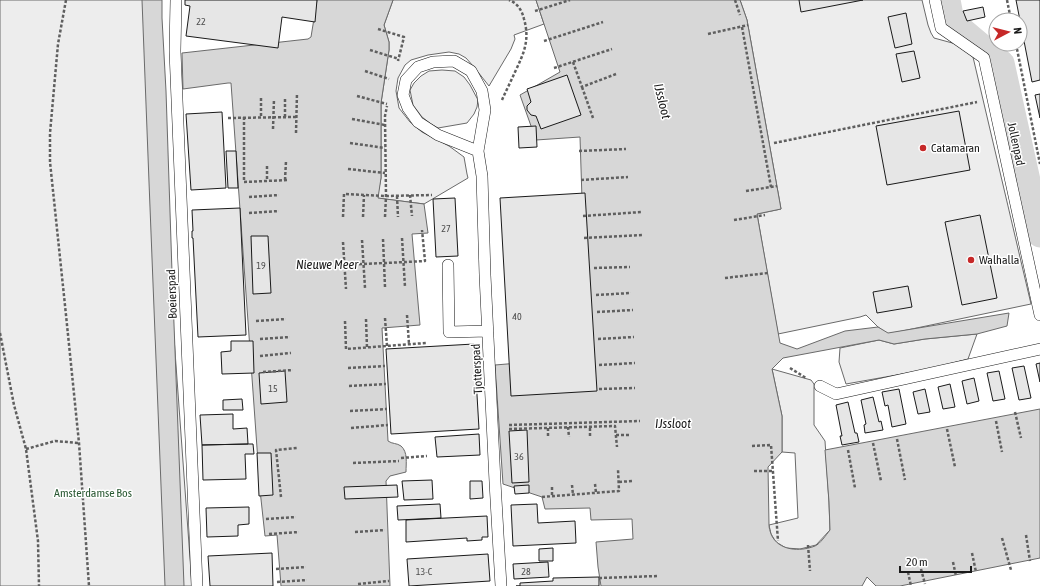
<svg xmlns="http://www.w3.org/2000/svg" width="1040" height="586" viewBox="0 0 1040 586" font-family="'Asap Condensed',sans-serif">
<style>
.built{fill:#ededed;stroke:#6a6a6a}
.water{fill:#d7d7d7;stroke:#6a6a6a}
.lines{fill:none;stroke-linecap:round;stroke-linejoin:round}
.canal{stroke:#d7d7d7;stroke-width:25}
.building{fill:#e6e6e6;stroke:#1a1a1a}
.lane-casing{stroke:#1a1a1a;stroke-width:12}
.path{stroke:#5f5f5f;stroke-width:2.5;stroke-dasharray:3 2;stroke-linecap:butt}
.lane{stroke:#fff;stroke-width:11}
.poi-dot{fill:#c62828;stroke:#fff;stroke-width:1.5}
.labels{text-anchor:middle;stroke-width:3;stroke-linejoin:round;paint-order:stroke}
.number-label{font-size:10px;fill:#4d4d4d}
.street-label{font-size:12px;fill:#1a1a1a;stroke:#fff}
.poi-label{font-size:12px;fill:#1a1a1a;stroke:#fff;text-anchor:start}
.park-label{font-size:12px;fill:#2b5a34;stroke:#fff}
.water-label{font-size:13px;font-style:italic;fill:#1a1a1a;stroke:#fff}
</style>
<rect width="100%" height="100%" fill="#fff"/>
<path class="built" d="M0,0h159l-3,89 36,497h-192z
M393,0h143l8,24 -30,11 1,4 -4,10 -22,37 -15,-19 -8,-9 -7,-4 -10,-2 -21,3 -17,5 -6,5 -7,13 -2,13 3,17 11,14 12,10 27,14 15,11 3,17 1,4 -44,26 -47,-6 4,-20v-75l8,-53v-8l-5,-17z
M740,0h182l6,25 3,8 3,5 22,6 17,13 58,247 -143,30 -10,-7 -12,-12 -6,2 -82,17 -21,-120 24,-5 -34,-189z
M442,70l13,1 9,6 6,8 8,15 -1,7 -3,7 -7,9 -29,5 -7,-4 -9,-7 -9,-12 -3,-15 4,-7 7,-7 8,-5z
M977,334l-9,25 -38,10 -84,15 -7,-22 1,-14 39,-8 15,4 31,-5z
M772,369l39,11 3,4v41l11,16 4,61 1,28 -14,15 -16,4 -14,-1 -10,-6 -5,-8 -2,-9 29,-7 -3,-65 -13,-1v-36z"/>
<path class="water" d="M142,0h20v18l4,73 6,181 12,314h-19l-16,-404z
M317,0h76l-9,25 5,17v8l-8,53v75l-3,20 46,6 4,29 -16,1 8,91 -38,3 6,113c4,3 9,2 13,5 7,6 5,17 5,26l-16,4 -4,5 4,105h-109l-4,-51 -12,1 -5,-46 -29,-407h-3l-45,6 -1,-36 126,-14 3,-2z
M536,0h204l7,20 34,189 -24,5 23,129 17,6 48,-18 33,-4 10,6 121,-20 -2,13 -30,8 -52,5 -31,5 -15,-4 -96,18 -11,11 10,47v36l-14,15 1,58c0,3 1,6 2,9 7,17 29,18 44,12 5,-2 11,-11 15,-16l-1,-28 -4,-52 215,-41v149l-140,28h-24l-9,-9 -5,9h-261l-3,-19 -2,-25 37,-3 -1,-20 -41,1 -1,-12 -45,1 -3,-12 -39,-13 -8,-119 96,-8 -9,-158 -2,-62 -44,3 -16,-45 40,-23z"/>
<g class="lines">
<path class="canal" d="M948,0l4,21 50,42 38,172"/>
</g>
<path class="building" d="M185,0h132l-2,22 -33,-5 -4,31 -92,-12 4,-30 -5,-1z
M799,0h64l-62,12z
M1016,0h24v80l-8,2z
M983,7l2,10 -18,4 -4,-10z
M906,13l6,31 -17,4 -7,-31z
M914,51l6,27 -18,4 -6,-28z
M567,75l14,40 -40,14 -5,-13 -5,-1 -4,-5v-4l4,-4 -4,-13z
M1040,94v24l-5,-23z
M959,111l11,59 -83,15 -11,-59z
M222,112l4,76 -35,2 -5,-76z
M536,126l1,21 -18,1 -1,-21z
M226,151h10l2,37h-10z
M585,193l12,198 -86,5 -11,-198z
M455,198l3,58 -22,1 -3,-58z
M240,208l6,127 -48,2 -5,-99h-1v-7h1l-1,-21z
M980,215l17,83 -35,7 -17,-83z
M251,236h17l3,57 -18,1z
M908,286l4,21 -35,6 -4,-21z
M231,341h22l1,32 -32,1 -1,-22 10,-1z
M474,344l5,85 -88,5 -5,-85z
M1040,363v19l-4,-18z
M1024,366l7,32 -12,2 -7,-32z
M285,371l2,31 -26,2 -2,-31z
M999,371l6,28 -12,2 -6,-28z
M974,378l5,23 -12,3 -5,-23z
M950,384l5,23 -12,2 -5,-22z
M899,389l7,35 -14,3 -4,-22 -3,1 -3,-14z
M925,389l5,23 -12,2 -5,-22z
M873,397l6,25 2,-1 2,9 -18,3 -1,-8 2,-1 -5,-24z
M242,399l1,11h-20v-10z
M848,402l7,31h2l2,9 -17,3 -2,-9h2l-6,-31z
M233,414v15l14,-1 1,16 -46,1 -2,-30z
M527,430l2,52 -17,1 -3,-52z
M479,434l1,21 -43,2 -2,-20z
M248,444h5l1,10h-9l1,25 -43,1 -1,-35z
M257,453h14l2,42 -14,1z
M432,480l1,19 -29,1 -2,-19z
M470,481h12l1,17 -13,1z
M397,485l1,12 -53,2 -1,-12z
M529,485v8l-14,1 -1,-8z
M440,504l1,14 -43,2 -1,-14z
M537,504l1,19 37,-2 1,22 -63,3 -2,-41z
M249,507v17l-11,1v11l-31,1 -1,-29z
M487,516l1,21h-6v3l-15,1v-3l-61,4v-22z
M553,548v13h-14v-12z
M272,553l1,33h-63l-2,-30z
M488,554l2,27 -81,5 -2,-27z
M548,562l1,15 -35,2 -1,-15z
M553,578l46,-1v9h-83h4v-3l33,-2z"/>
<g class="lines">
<g class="lane-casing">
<path id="lane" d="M176,0l-1,51 22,535
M935,0l6,28 43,30 56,257
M454,61l17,10 11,20 3,19 -7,41 -40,-16 -20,-13 -10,-14 -5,-13 3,-15 12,-13 15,-5z
M478,151l4,25 3,99 10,207 6,104
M448,265l1,67 39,-1
M820,386l16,8 204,-45"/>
</g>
<path class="path" d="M66,0l-8,44 -8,89v29l16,153 13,128 10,143
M735,0l5,15
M1007,0l4,20
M535,11l35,-11
M742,27l29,160
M378,29l26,8 -6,24
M708,34l40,-9
M544,41l59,-19
M1016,44l24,120
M370,50l29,9
M573,62l9,25 34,-13
M554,68l58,-19
M365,71l24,8
M582,87l11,31
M357,96l30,8
M261,98v19
M502,100c4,-9 9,-19 13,-28 9,-19 15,-32 9,-53 -2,-9 -7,-16 -15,-19
M244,117v65l44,-2
M285,117v-19
M228,118l68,-1
M352,119l33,6
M273,129l1,-30
M296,133l1,-40
M350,143l35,5
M774,143l203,-41
M579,151l47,-2
M267,166v15
M348,169l37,4
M285,180l1,-19
M581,180l47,-3
M746,191l31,-5
M410,195l2,21
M397,196l1,21
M249,197l30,-2
M249,213l30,-2
M583,216l59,-4
M343,217l1,-23 42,2 46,-1
M363,217l1,-22
M385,217l1,-21 -1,-80 2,-10
M734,220l31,-5
M402,238l3,49
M584,238l59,-3
M383,239l2,48
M362,240l3,48
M343,242l3,47
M344,265l81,-4 -3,-31
M594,268l36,-1
M725,278l43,-5
M596,295l35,-2
M597,312l36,-2
M407,315l2,29
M385,318l2,28
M366,319l1,29
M256,321l30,-2
M345,321l1,28 80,-6
M0,333l14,72 12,44 12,92 1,45
M260,339l30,-2
M598,339l36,-2
M260,356l31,-3
M599,365l36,-2
M348,368l37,-2
M790,368l16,10
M263,372l30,-2
M349,386l37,-2
M599,389l36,-1
M350,411l37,-2
M1015,412l6,26
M996,421l6,31
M509,425l131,-4
M568,427l1,10
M351,428l37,-3
M548,428v9
M509,429l106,-3 2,21
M947,429l8,38
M616,435h13
M590,436v-10
M897,439l8,41
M873,443l8,38
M752,446l19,-1 7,96
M26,449l29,-8 24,2
M848,450l7,38
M401,458l26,-2
M353,463l46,-2
M754,471h19
M619,482l13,-1
M595,484l1,9
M572,485l1,10
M552,487v9
M281,497l-5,-47 21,-2
M542,497l77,-6 -1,-22
M266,519l30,-2
M355,532l30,-2
M269,534l30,-2
M1026,535l4,26
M1002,538l9,32
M808,545l2,26
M972,553l4,19
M953,562l3,14
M276,569l30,-2
M921,569l4,15
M908,572l3,14
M599,578l59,-2
M277,582l30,-2
M358,584l31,-3"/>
<use href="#lane" class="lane"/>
</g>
<g class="poi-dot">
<circle cx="923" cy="148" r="4"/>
<circle cx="971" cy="260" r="4"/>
</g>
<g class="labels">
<g class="number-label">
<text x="201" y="25">22</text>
<text x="446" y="232">27</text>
<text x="261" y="269">19</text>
<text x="517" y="320">40</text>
<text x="273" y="392">15</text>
<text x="519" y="460">36</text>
<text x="424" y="575">13-C</text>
<text x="526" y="575">28</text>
</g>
<g class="street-label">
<text transform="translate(1016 144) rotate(78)" y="4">Jollenpad</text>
<text transform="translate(172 294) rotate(-92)" y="4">Boeierspad</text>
<text transform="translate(477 369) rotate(-93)" y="4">Tjotterspad</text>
</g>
<g class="poi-label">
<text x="931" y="152">Catamaran</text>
<text x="979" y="264">Walhalla</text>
</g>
<g class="park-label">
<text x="93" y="497">Amsterdamse Bos</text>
</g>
<g class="water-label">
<text transform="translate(663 101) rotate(76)" y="5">IJssloot</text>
<text x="327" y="269">Nieuwe Meer</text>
<text x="673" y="428">IJssloot</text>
</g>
</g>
<g transform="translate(1008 32) rotate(83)"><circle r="19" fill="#ffffff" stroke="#a3a3a3"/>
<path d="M0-3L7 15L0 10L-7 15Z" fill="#c62828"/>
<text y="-6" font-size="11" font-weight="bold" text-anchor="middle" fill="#1a1a1a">N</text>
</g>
<path d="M900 566v6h71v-6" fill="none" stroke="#1a1a1a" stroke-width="2"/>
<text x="906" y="566" font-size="12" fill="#1a1a1a" stroke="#ffffff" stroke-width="3" paint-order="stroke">20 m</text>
</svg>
